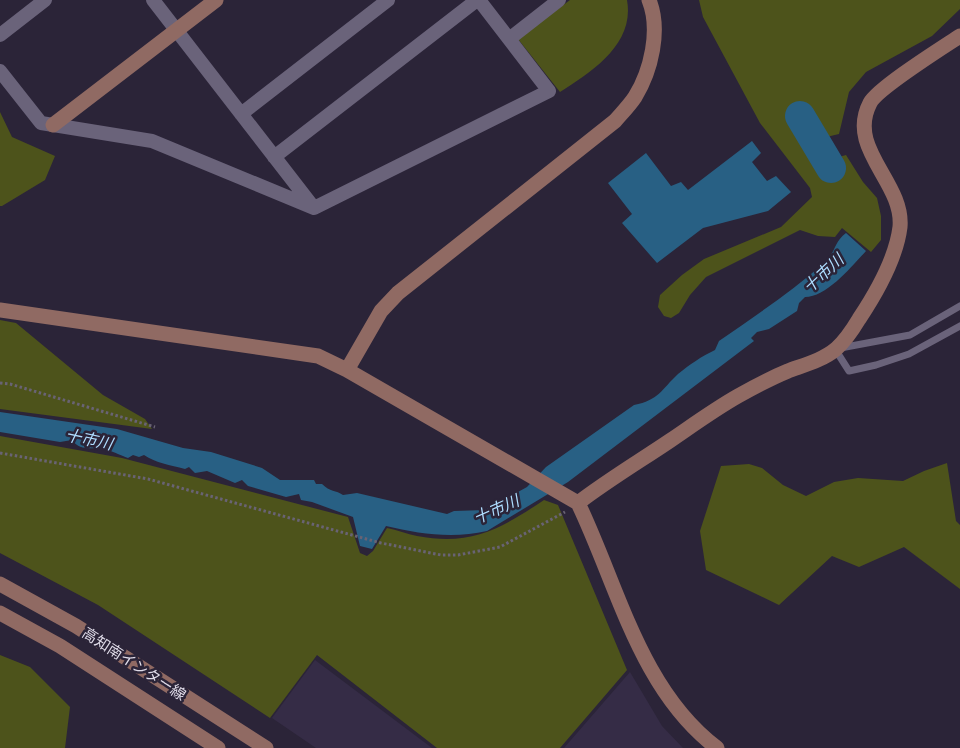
<svg xmlns="http://www.w3.org/2000/svg" width="960" height="748" viewBox="0 0 960 748" font-family="'Varela Round','Noto Sans JP',sans-serif">
<style>
.built{fill:#352c46}
.green{fill:#4d531b}
.water{fill:#286084}
.lines{fill:none;stroke-linecap:round;stroke-linejoin:round}
.river{stroke:#286084;stroke-width:30}
.path{stroke:#696374;stroke-width:3;stroke-dasharray:2.5 2.5;stroke-linecap:butt}
.lane{stroke:#6a637a;stroke-width:7}
.street{stroke:#6a637a;stroke-width:14}
.secondary{stroke:#906a63;stroke-width:15}
.labels{text-anchor:middle;stroke-width:5;stroke-linejoin:round;paint-order:stroke}
.street-label{font-size:15px;fill:#dfdbe8;stroke:#2b2438}
.water-label{font-size:16px;font-style:italic;fill:#aeddff;stroke:#2b2438}
</style>
<rect width="100%" height="100%" fill="#2b2438"/>
<path class="built" d="M315,660l117,88h-116l-44,-30z
M630,672l32,54 21,22h-119z"/>
<path class="green" d="M570,0h57c8,44 -35,72 -67,92l-42,-53z
M699,0h261v9l-28,27 -66,36 -17,20 -10,42 -21,5 -11,-19 -9,-1 29,50 12,-12 7,-2 17,27 14,16 4,18v24l-10,12 -29,-24 -7,9 -17,-1 -18,-6 -94,47 -16,18 -11,18 -8,5 -7,-2 -6,-9 2,-12 22,-20 22,-16 77,-32 31,-30 -2,-9 -50,-65 -57,-106z
M0,112l12,25 43,19 -10,24 -43,26h-2z
M0,320l16,3 87,72 42,24 7,10 -152,-20z
M0,436l122,22 226,59 12,36 7,3 6,-5 14,-23c10,2 20,6 30,8 55,10 83,-7 127,-36l14,5 69,165 -67,78h-123l-120,-93 -47,63 -172,-113 -98,-52z
M947,463l9,58 4,4v64l-56,-42 -45,20 -27,-11 -53,49 -73,-35 -6,-39 21,-65 28,-2 13,4 21,17 23,11 28,-14 24,-4 45,3 21,-10z
M0,655l30,12 40,40 -5,41h-65z"/>
<path class="water" d="M752,141l9,12 -9,9 15,19 9,-5 15,16 -23,19 -65,17 -46,35 -35,-40 10,-9 -24,-31 38,-30 25,33 10,-4 7,8z
M846,233l20,18c-14,15 -39,46 -61,46l-6,6 -2,8 -28,18 -12,3 -6,6 3,3 -186,141 -81,49c-34,8 -68,3 -101,-5l-14,23 -12,-3 -7,-29 -41,-15 -11,-2 -2,-6 -13,3 -38,-11 -6,-6 -7,3 -28,-12 -12,2 -6,-6 -4,2c-15,-4 -29,-6 -41,-14l-5,2 -6,-2 -5,3c-6,-2 -23,-10 -26,-10 -12,0 -22,3 -30,-8l-12,2 -60,-10v-20l117,17 66,19 28,4 51,16 18,12h34l2,4h6c8,8 14,6 21,11l14,-2 90,21 7,-3 31,-1 42,-23 19,-20 88,-62c25,-5 27,-15 44,-31 11,-9 24,-18 37,-24l4,-9c36,-25 72,-49 105,-78 12,-10 9,-20 22,-30z"/>
<g class="lines">
<path class="river" d="M800,116l31,52"/>
<path class="path" d="M0,383l10,1 145,43
M0,453l148,26 233,64 60,12h17l42,-8 65,-35"/>
<path class="lane" d="M960,306l-50,29 -75,14 14,22 27,-6 33,-11 51,-28"/>
<path class="street" d="M153,0l161,208
M0,35l45,-35
M509,39l50,-39
M0,71l41,52 111,18 162,67 235,-117 -70,-91
M241,114l147,-114
M274,157l203,-157"/>
<path class="secondary" d="M53,125l163,-125
M0,310l318,46 29,14 231,133c30,-23 62,-42 93,-63 22,-15 44,-31 67,-44 16,-9 33,-18 50,-25 16,-6 35,-11 48,-22 9,-8 17,-20 23,-30 18,-27 37,-60 41,-92 4,-45 -54,-78 -30,-124 8,-15 72,-55 90,-67
M347,370l34,-59 17,-18 217,-172c6,-7 14,-15 20,-24 16,-26 26,-67 14,-97
M578,503c40,83 62,187 139,245
M0,584l76,42 190,122
M0,613l60,33 158,102"/>
</g>
<g class="labels">
<g class="street-label">
<text transform="translate(134 664) rotate(33)" y="5">高知南インター線</text>
</g>
<g class="water-label">
<text transform="translate(823 273) rotate(-43)" y="6">十市川</text>
<text transform="translate(89 439) rotate(12)" y="6">十市川</text>
<text transform="translate(496 509) rotate(-24)" y="6">十市川</text>
</g>
</g>
</svg>
